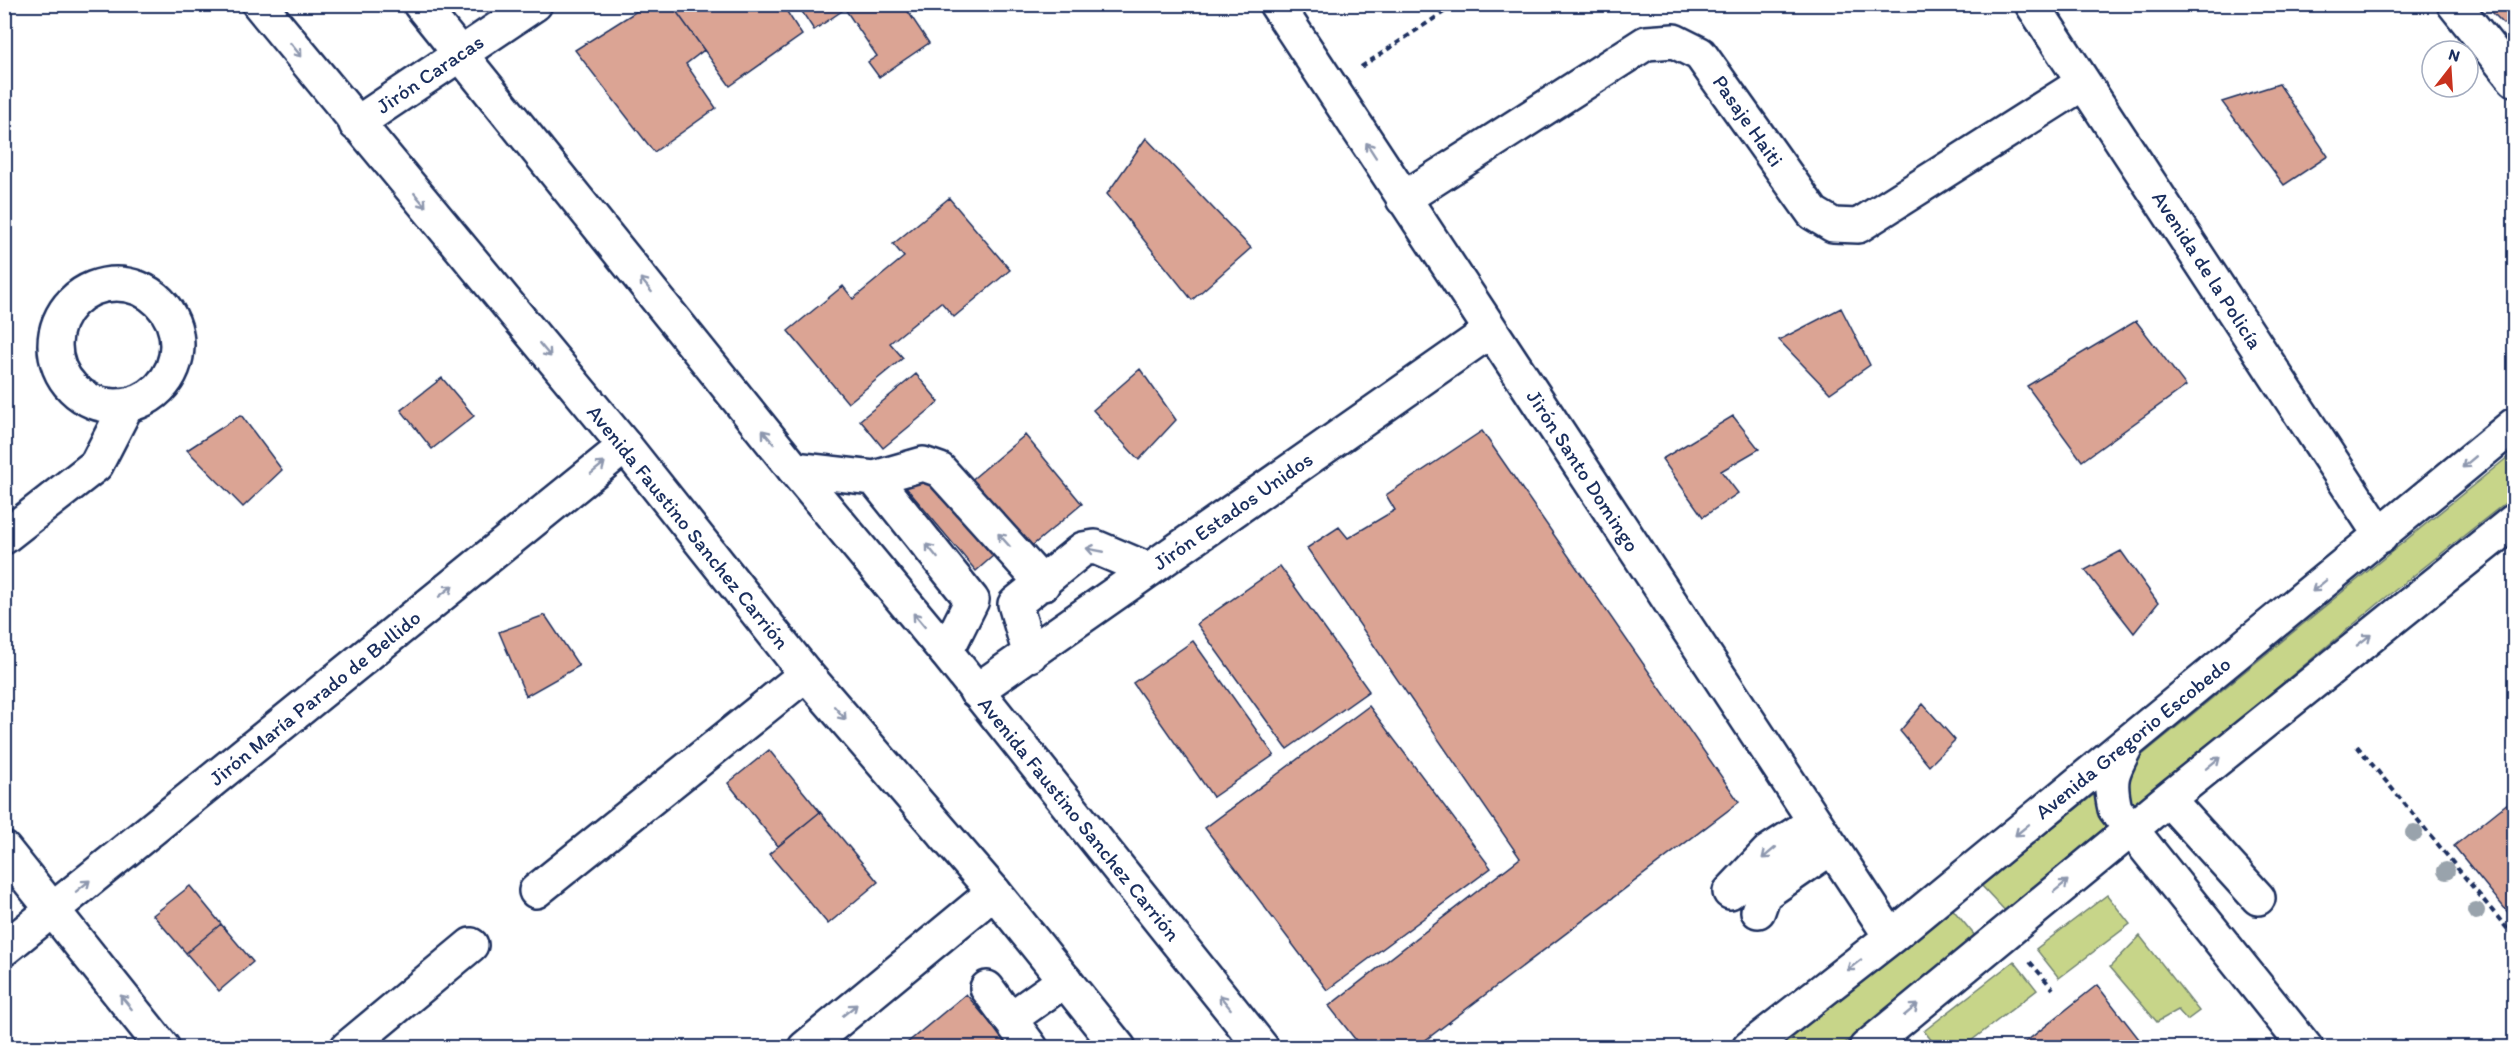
<svg xmlns="http://www.w3.org/2000/svg" width="2519" height="1052" viewBox="0 0 2519 1052" font-family="Itim,sans-serif">
<style>
.green{fill:#c7d589;stroke:#718274;stroke-width:1.5}
.building{fill:#dba494;stroke:#1b2f5e;stroke-width:1.5}
.lines{fill:none;stroke-linecap:round;stroke-linejoin:round}
.minor-casing{stroke:#1b2f5e;stroke-width:38}
.major-casing{stroke:#1b2f5e;stroke-width:38}
.path{stroke:#1b2f5e;stroke-width:4;stroke-dasharray:6 4.5;stroke-linecap:butt}
.minor{stroke:#fff;stroke-width:33}
.major{stroke:#fff;stroke-width:33}
.tree{fill:#99a3ac}
.oneway{stroke:#8d97ae}
.labels{text-anchor:middle;stroke-width:4.5;stroke-linejoin:round;paint-order:stroke}
.street-label{font-size:21px;fill:#1b2f5e;stroke:#fff}
</style>
<rect width="100%" height="100%" fill="#fff"/>
<filter id="ink" filterUnits="userSpaceOnUse"><feTurbulence type="fractalNoise" baseFrequency=".0167" numOctaves="2"/><feDisplacementMap in="SourceGraphic" scale="12" xChannelSelector="R" yChannelSelector="G"/><feConvolveMatrix kernelMatrix="1 2 1 2 8 2 1 2 1" color-interpolation-filters="sRGB"/></filter>
<g filter="url(#ink)">
<path class="green" d="M2514,452v44l-130,103 -248,206 -14,-12 -8,-15z
M2101,789l15,32 -105,96 -30,-32z
M2107,895l23,29 -71,54 -23,-29z
M1950,906l26,31 -136,110 -66,1z
M2140,936l59,75 -12,9 -9,-10 -21,12 -47,-55z
M2014,961l23,29 -74,57h-26l-13,-16z"/>
<path class="building" d="M648,4h23l33,46 -18,14 30,44 -62,44 -79,-102z
M671,4h111l20,31 -72,51z
M797,4h106l26,39 -50,34 -11,-15 9,-6 -32,-47 -31,21z
M2484,4h30v14l-10,6z
M2279,84l49,72 -44,29 -62,-83z
M1146,138l105,110 -59,52 -85,-106z
M949,198l61,72 -56,47 -13,-15 -51,41 13,15 -55,45 -60,-72 55,-45 10,13 51,-42 -11,-13z
M1841,308l29,57 -40,28 -51,-53z
M2136,321l50,65 -104,75 -55,-75z
M1140,369l36,51 -37,40 -46,-50z
M916,374l23,28 -56,46 -23,-28z
M442,378l32,38 -42,33 -31,-39z
M241,415l41,55 -39,37 -56,-57z
M1733,416l26,33 -38,22 17,22 -35,24 -41,-58z
M1482,431l257,371 -324,246h-53l-33,-42 191,-148 -213,-310 32,-21 9,11 47,-28 -9,-15z
M1025,435l57,69 -61,51 -58,-68z
M919,470l74,86 -17,15 -73,-87z
M2121,551l37,52 -24,30 -49,-63z
M1280,566l89,125 -82,58 -90,-125z
M545,615l34,51 -53,30 -27,-64z
M1193,641l81,114 -61,42 -80,-114z
M1923,704l32,36 -26,26 -29,-35z
M1369,706l122,162 -164,122 -122,-162z
M769,750l51,62 -42,34 -50,-63z
M2514,798v122l-60,-74z
M820,812l58,70 -50,42 -59,-70z
M190,886l31,38 -35,29 -33,-38z
M221,924l32,38 -34,29 -33,-38z
M2097,985l49,63h-128z
M966,994l45,54h-110z"/>
<g class="lines">
<g class="minor-casing">
<path id="minor" d="M1276,4l615,933
M2032,4l349,532
M2454,4l60,75
M356,124l179,-120
M1403,199l243,-156 28,-2 26,13 113,159 20,12 25,1 225,-143
M55 345a61 61 0 1 1 122 0a61 61 0 1 1-122 0Z
M794,469l80,9 98,122 -26,52
M874,478l49,-14 17,6 103,114
M4,537l92,-72 31,-60
M1030,655l-15,-51 68,-55 12,-2 54,23
M976,691l514,-360
M2126,746c-14,26 -18,33 -11,63l191,239
M2168,799l90,99
M4,849l159,199
M536,891l270,-217
M1730,892l38,-40 46,-30
M1758,911l6,-17 68,-47
M4,949l621,-503
M987,988l44,60
M1010,1019l55,-39
M347,1048l124,-103
M805,1048l189,-156
M1749,1048l142,-111 623,-512
M1866,1048l302,-249 346,-278"/>
</g>
<g class="major-casing">
<path id="major" d="M259,4l366,442 181,228 188,218 125,156
M420,4l374,465 152,183 316,396"/>
</g>
<path class="path" d="M1361,67l95,-63
M2357,746l157,191
M2030,962l23,27"/>
<use href="#minor" class="minor"/>
<use href="#major" class="major"/>
</g>
<g class="tree">
<circle cx="2414" cy="833" r="9"/>
<circle cx="2446" cy="871" r="9"/>
<circle cx="2476" cy="911" r="9"/>
</g>
<defs><path id="oneway-shaft" d="M-6 0H5M1.5-3L5.5 0L1.5 3" fill="none" stroke-width="1.6" stroke-linecap="round" stroke-linejoin="round" transform="scale(1.5)"/></defs>
<g class="oneway">
<use href="#oneway-shaft" transform="translate(296 50) rotate(51)"/>
<use href="#oneway-shaft" transform="translate(1371 150) rotate(-123)"/>
<use href="#oneway-shaft" transform="translate(420 200) rotate(50)"/>
<use href="#oneway-shaft" transform="translate(646 285) rotate(-129)"/>
<use href="#oneway-shaft" transform="translate(545 350) rotate(50)"/>
<use href="#oneway-shaft" transform="translate(768 437) rotate(-129)"/>
<use href="#oneway-shaft" transform="translate(2469 462) rotate(140)"/>
<use href="#oneway-shaft" transform="translate(598 468) rotate(-39)"/>
<use href="#oneway-shaft" transform="translate(1004 540) rotate(-132)"/>
<use href="#oneway-shaft" transform="translate(1095 550) rotate(-169)"/>
<use href="#oneway-shaft" transform="translate(932 551) rotate(-129)"/>
<use href="#oneway-shaft" transform="translate(2319 586) rotate(141)"/>
<use href="#oneway-shaft" transform="translate(446 591) rotate(-39)"/>
<use href="#oneway-shaft" transform="translate(919 620) rotate(-130)"/>
<use href="#oneway-shaft" transform="translate(2364 640) rotate(-38)"/>
<use href="#oneway-shaft" transform="translate(840 713) rotate(49)"/>
<use href="#oneway-shaft" transform="translate(2213 763) rotate(-39)"/>
<use href="#oneway-shaft" transform="translate(2022 830) rotate(141)"/>
<use href="#oneway-shaft" transform="translate(1769 853) rotate(140)"/>
<use href="#oneway-shaft" transform="translate(83 886) rotate(-39)"/>
<use href="#oneway-shaft" transform="translate(2061 886) rotate(-39)"/>
<use href="#oneway-shaft" transform="translate(1854 965) rotate(142)"/>
<use href="#oneway-shaft" transform="translate(126 1002) rotate(-129)"/>
<use href="#oneway-shaft" transform="translate(1225 1002) rotate(-129)"/>
<use href="#oneway-shaft" transform="translate(850 1010) rotate(-39)"/>
<use href="#oneway-shaft" transform="translate(1911 1010) rotate(-40)"/>
</g>
</g>
<g class="labels">
<g class="street-label">
<text transform="translate(430 74) rotate(-34)" y="7">Jirón Caracas</text>
<text transform="translate(1748 121) rotate(55)" y="7">Pasaje Haiti</text>
<text transform="translate(2207 270) rotate(57)" y="7">Avenida de la Policía</text>
<text transform="translate(1583 471) rotate(57)" y="7">Jirón Santo Domingo</text>
<text transform="translate(1233 511) rotate(-35)" y="7">Jirón Estados Unidos</text>
<text transform="translate(688 527) rotate(51)" y="7">Avenida Faustino Sanchez Carrión</text>
<text transform="translate(315 698) rotate(-39)" y="7">Jirón María Parado de Bellido</text>
<text transform="translate(2133 738) rotate(-39)" y="7">Avenida Gregorio Escobedo</text>
<text transform="translate(1079 819) rotate(51)" y="7">Avenida Faustino Sanchez Carrión</text>
</g>
</g>
<rect width="2519" height="1052" fill="none" stroke="#fff" stroke-width="24"/>
<rect x="12" y="12" width="2495" height="1028" fill="none" stroke="#1b2f5e" stroke-width="2" filter="url(#ink)"/>
<g transform="translate(2450 69) rotate(17)"><circle r="28" fill="#ffffff" stroke="#a4acbf" stroke-width="1.5"/>
<path d="M0-4.5L10 22L0 15L-10 22Z" fill="#c8321e"/>
<text y="-9" font-size="16" font-weight="bold" text-anchor="middle" fill="#1b2f5e">N</text>
</g>
</svg>
